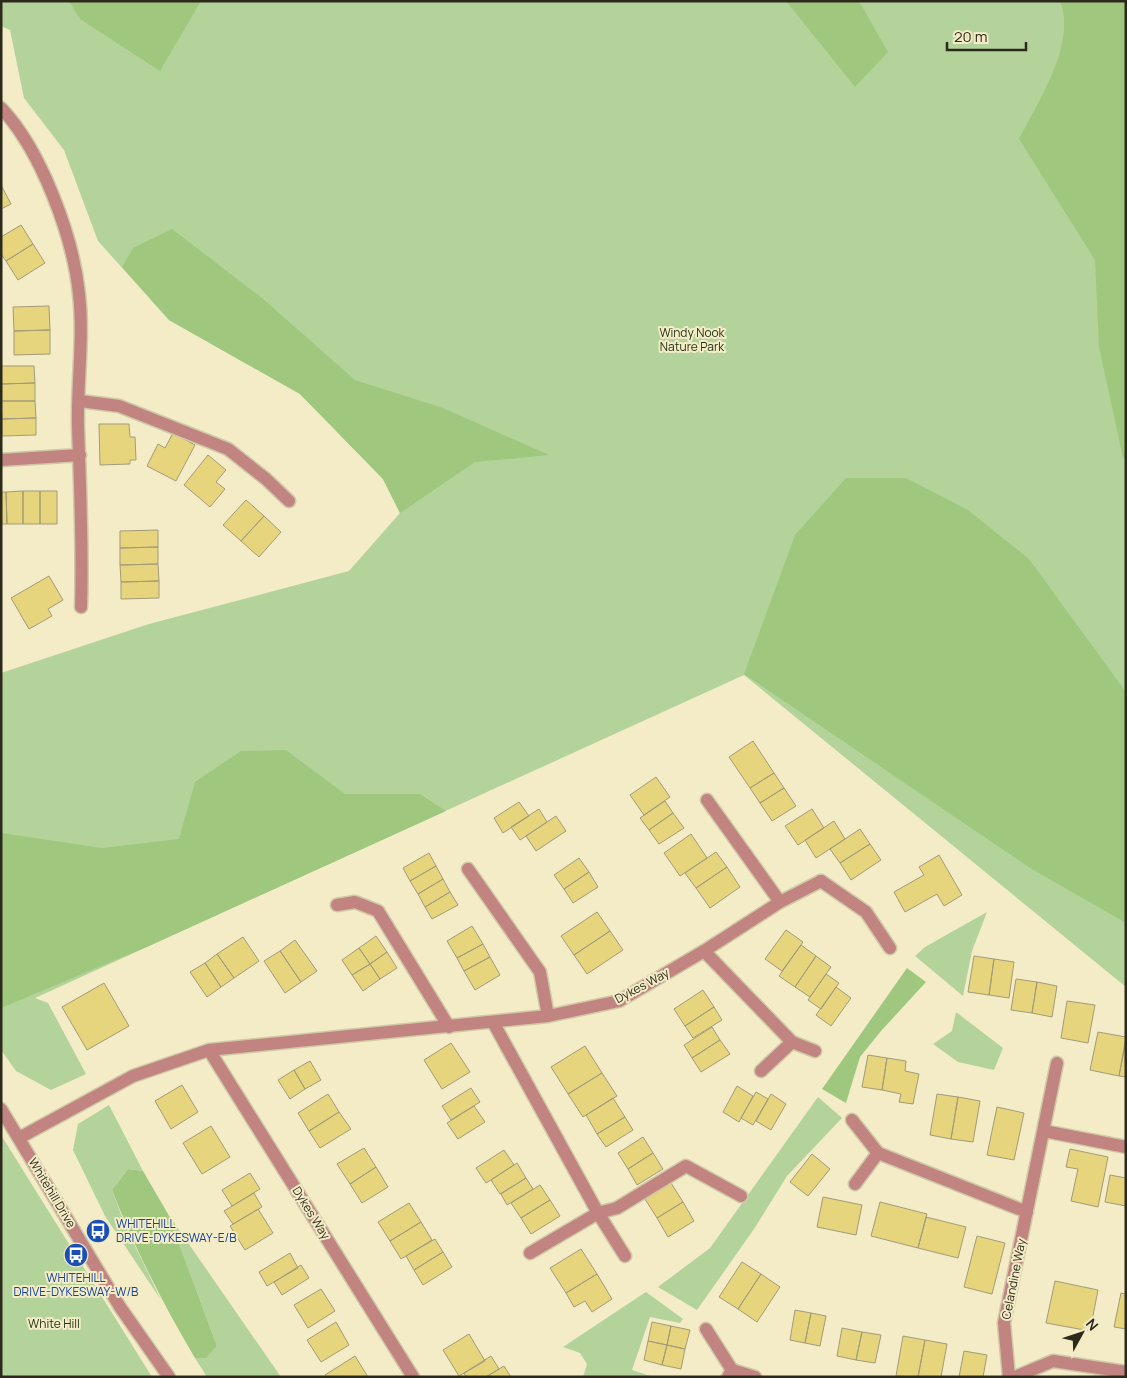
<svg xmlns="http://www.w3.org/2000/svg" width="1127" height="1378" viewBox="0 0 1127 1378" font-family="Manrope,sans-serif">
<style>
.green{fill:#b3d39b}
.forest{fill:#9fc87e}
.building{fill:#e7d57e;stroke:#a29b79}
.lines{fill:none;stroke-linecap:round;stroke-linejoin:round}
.service-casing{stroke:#cfc9a8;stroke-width:15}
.minor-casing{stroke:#cfc9a8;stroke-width:15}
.tertiary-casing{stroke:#cfc9a8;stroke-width:15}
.service{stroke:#c28481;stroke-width:12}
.minor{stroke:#c28481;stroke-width:12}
.tertiary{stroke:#c28481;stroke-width:12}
.labels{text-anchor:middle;stroke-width:4;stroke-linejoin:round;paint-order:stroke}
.park-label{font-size:12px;fill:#1f2f10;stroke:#f3ecc7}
.street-label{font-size:12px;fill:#2d2a1c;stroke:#f3ecc7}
.transit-label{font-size:12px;fill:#164399;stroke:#f3ecc7;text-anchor:start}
</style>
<rect width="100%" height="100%" fill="#f3ecc7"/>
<path class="green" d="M1,1h1125v986l-382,-312 -709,323 13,5 38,71 -35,16 -35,-19 -15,-21v-377l148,-49 200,-53 51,-58 -17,-34 -83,-85 -131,-74 -71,-79 -34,-91 -40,-52 -14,-68 -9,-4z
M987,912l-15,39 -9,45 -48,-40 10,-9z
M956,1012l47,36 -9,22 -36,-8 -25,-18 19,-13z
M818,1097l24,21 -55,58 -33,53 -57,81 -39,-23 52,-39z
M109,1105l34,66 -15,-2 -16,21 13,35 36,75 -56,-84 -32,-66 5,-26z
M1,1135l151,242h-151z
M168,1214l113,163h-74l-12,-19 11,-1 11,-11z
M646,1292l37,27 -3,4 -30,-6 -18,53 21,7h-70l4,-13 -7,-11 -17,-6z"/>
<path class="forest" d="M69,1h132l-41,70 -80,-52z
M786,1h73l29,51 -33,35z
M1060,1h66v458l-3,-1 -24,-111 -4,-87 -76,-121c19,-37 58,-96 41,-138z
M172,229l90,69 93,82 88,28 106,47 -74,7 -75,51 -17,-34 -83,-85 -131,-74 -47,-53 11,-19z
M846,478h60l62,32 61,49 97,133v231l-96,-55 -286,-194 51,-139z
M286,750l59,44h75l26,17 -297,135 -148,62v-175l101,15 77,-9 16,-57 46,-31z
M907,968l19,14 -45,49 -21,26 -14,46 -24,-14z
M128,1169l15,2 25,43 49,132 -11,12h-11c-32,-54 -60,-109 -83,-168z"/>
<path class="building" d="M1,185l10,19 -10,5z
M21,225l12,19 -27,17 -5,-7v-17z
M33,244l12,19 -27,17 -12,-19z
M49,306l1,24 -36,1 -1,-24z
M50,330v24l-36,1v-24z
M1,366h33l1,17 -34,1z
M35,383v18h-34v-17z
M1,401h34l1,17 -34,1z
M36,418v17l-34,1v-17z
M99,424h30l1,13h5l1,23h-6v4l-30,1z
M173,433l22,12 -19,36 -29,-15 11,-22 7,4z
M208,455l18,15 -10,12 9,7 -15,18 -26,-22z
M23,491h17v33h-17z
M23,491v33h-16l-1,-32z
M40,491h17v33h-17z
M1,492h5l1,32h-6z
M246,500l18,16 -23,25 -18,-16z
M264,516l17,16 -22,25 -18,-16z
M158,530v17l-38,1v-17z
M158,547v17l-38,1v-17z
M158,564l1,17 -38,1 -1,-17z
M49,576l14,24 -15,9 4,7 -23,13 -18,-31z
M159,581v17l-38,1v-17z
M753,741l21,32 -24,15 -21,-31z
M774,773l10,15 -24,15 -10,-15z
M656,777l14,20 -26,18 -14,-20z
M784,788l12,18 -24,15 -12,-18z
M665,801l8,12 -24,17 -9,-12z
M519,802l10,14 -26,17 -9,-15z
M539,809l8,13 -27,18 -9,-13z
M812,809l12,19 -26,17 -13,-19z
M673,813l11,15 -25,16 -10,-14z
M556,816l10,15 -30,20 -10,-15z
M834,821l11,18 -29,19 -11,-18z
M860,829l10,15 -30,19 -10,-14z
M691,834l16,24 -27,18 -16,-23z
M870,844l11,16 -30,20 -11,-17z
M716,852l11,15 -31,21 -11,-15z
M429,853l7,13 -26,15 -7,-13z
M939,855l23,40 -18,11 -7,-12 -32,18 -11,-20 30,-17 -5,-8z
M579,858l10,14 -25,17 -10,-14z
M436,866l7,13 -25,15 -8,-13z
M727,867l13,20 -30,21 -14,-20z
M589,872l9,15 -25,16 -9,-14z
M443,879l7,13 -25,15 -7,-13z
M450,892l8,13 -26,14 -7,-12z
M597,912l13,19 -36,24 -13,-19z
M472,926l11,18 -26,14 -10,-17z
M786,930l17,12 -21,29 -17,-12z
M610,931l13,19 -36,24 -13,-19z
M376,936l11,16 -17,12 -11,-16z
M243,937l16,24 -25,17 -17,-24z
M295,940l22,31 -16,11 -21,-31z
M483,944l7,13 -26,14 -7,-13z
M801,945l15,11 -21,31 -16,-11z
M359,948l11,16 -18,11 -10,-15z
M280,951l21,31 -16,11 -21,-32z
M387,952l10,16 -17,11 -10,-15z
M217,954l17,24 -13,9 -16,-24z
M816,956l15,11 -21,30 -15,-10z
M974,956l20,3 -5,36 -21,-3z
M490,957l10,18 -25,15 -11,-19z
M994,959l20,3 -5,36 -20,-3z
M205,963l16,24 -14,10 -17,-25z
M370,964l10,15 -17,12 -11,-16z
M826,974l13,9 -18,26 -13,-9z
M1016,979l21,3 -5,31 -21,-3z
M1037,982l20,4 -5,31 -20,-4z
M104,983l25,43 -42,24 -25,-43z
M836,987l15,11 -20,28 -15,-11z
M703,990l11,17 -29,19 -11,-17z
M1067,1001l28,4 -7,38 -27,-5z
M714,1007l8,13 -29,18 -8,-12z
M712,1027l8,13 -28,18 -8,-13z
M1098,1032l28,5 -7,39 -29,-6z
M720,1040l10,14 -29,18 -9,-14z
M1126,1041v36l-7,-1z
M451,1043l19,29 -28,17 -18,-29z
M585,1046l17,27 -34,21 -17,-27z
M868,1055l19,3 -5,32 -20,-3z
M887,1058l19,3 -1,10 14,3 -6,30 -14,-2 2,-8 -19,-4z
M310,1061l11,19 -16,9 -11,-19z
M294,1070l11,19 -15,10 -12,-19z
M602,1073l15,23 -34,21 -15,-23z
M182,1085l16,27 -27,17 -16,-28z
M737,1086l16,10 -14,26 -16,-10z
M471,1088l9,14 -29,18 -9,-14z
M756,1092l12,7 -15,26 -12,-7z
M328,1094l11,18 -30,19 -11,-18z
M771,1094l15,10 -15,26 -15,-9z
M937,1094l21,3 -7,42 -21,-4z
M958,1097l22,4 -7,41 -22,-3z
M613,1098l12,19 -28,17 -11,-19z
M474,1106l11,16 -27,17 -11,-16z
M997,1107l27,6 -10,47 -27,-5z
M339,1112l12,17 -31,19 -11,-17z
M625,1117l8,13 -27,17 -9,-13z
M211,1126l19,31 -28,17 -19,-31z
M643,1137l10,16 -25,16 -10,-16z
M364,1148l12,19 -26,17 -13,-20z
M1070,1149l38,8 -10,50 -27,-6 7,-32 -12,-2z
M504,1150l10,15 -28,18 -10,-15z
M653,1153l10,16 -26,16 -9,-16z
M812,1154l18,15 -22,27 -18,-14z
M517,1163l9,15 -26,16 -9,-14z
M376,1167l12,20 -26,16 -12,-19z
M250,1173l10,16 -28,17 -10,-16z
M1110,1175l16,3v28l-21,-4z
M526,1178l7,11 -26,16 -6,-11z
M671,1183l12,19 -26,16 -12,-19z
M540,1185l10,15 -29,18 -10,-15z
M254,1193l8,14 -29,17 -9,-13z
M823,1197l39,8 -6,30 -39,-8z
M550,1200l10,16 -29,18 -10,-16z
M683,1202l11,19 -26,16 -11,-19z
M880,1202l47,12 -9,34 -47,-12z
M409,1203l12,19 -31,19 -12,-19z
M258,1209l15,24 -28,17 -15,-24z
M926,1217l40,10 -8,31 -40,-10z
M421,1222l11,18 -31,19 -11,-18z
M977,1236l28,7 -13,51 -28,-7z
M435,1239l8,13 -29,18 -8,-14z
M581,1249l16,25 -31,19 -16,-25z
M443,1252l9,15 -29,18 -9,-15z
M290,1253l8,15 -31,18 -8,-14z
M742,1262l19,12 -23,35 -19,-12z
M301,1265l8,13 -27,17 -8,-13z
M597,1274l15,25 -20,13 -7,-11 -11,6 -8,-14z
M761,1274l19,13 -23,35 -19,-13z
M1055,1281l43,9 -8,41 -44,-8z
M321,1289l14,22 -27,17 -14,-23z
M1121,1293l5,1v35l-12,-2z
M795,1310l16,3 -6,30 -15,-3z
M811,1313l15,3 -6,30 -15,-3z
M336,1322l13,23 -28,17 -14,-22z
M652,1322l19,4 -4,19 -19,-4z
M671,1326l19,4 -5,19 -18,-4z
M842,1328l20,4 -6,28 -19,-4z
M862,1332l19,3 -6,28 -19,-3z
M469,1334l16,27 -26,15 -16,-26z
M903,1336l22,4 -7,37 -22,-1z
M925,1340l22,4 -6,33h-23z
M648,1341l19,4 -5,20 -18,-5z
M667,1345l18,4 -4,20 -19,-4z
M964,1351l23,4 -4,22h-24z
M355,1356l13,21h-42l-1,-2z
M491,1356l8,13 -13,8h-20l-2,-4z
M504,1366l7,11h-25l13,-8z"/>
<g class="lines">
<g class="service-casing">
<path id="service" d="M821,881l45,31 24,36
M337,905l18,-3 23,9 71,116
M761,1071l31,-29 23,9
M852,1120l26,33 -23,31
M598,1213l19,-5 69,-42 55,30
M530,1253l68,-40 27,43
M706,1329l26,41 -4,7"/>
</g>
<g class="minor-casing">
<path id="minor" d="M1,108c40,42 72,128 78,186 5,44 -2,88 -1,132 2,60 5,121 3,181
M80,401l39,5 109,43 38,30 23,22
M1,460l79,-5
M707,800l73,102
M468,869l72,103 8,44
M704,951l88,91
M493,1022l105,191
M209,1050l204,327
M1044,1131l82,16
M19,1138l114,-62 76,-26 339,-34 71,-15 85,-50 76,-49 41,-21
M878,1153l149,59
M732,1370l23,7
M1009,1377l-5,-54 53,-260
M1015,1377l38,-16 73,11"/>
</g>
<g class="tertiary-casing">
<path id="tertiary" d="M1,1109l119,198 49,70"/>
</g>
<use href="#service" class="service"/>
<use href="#minor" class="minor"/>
<use href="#tertiary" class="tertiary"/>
</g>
<defs>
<g id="bus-disc" transform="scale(1.25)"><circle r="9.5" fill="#1a4fb4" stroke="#f3ecc7"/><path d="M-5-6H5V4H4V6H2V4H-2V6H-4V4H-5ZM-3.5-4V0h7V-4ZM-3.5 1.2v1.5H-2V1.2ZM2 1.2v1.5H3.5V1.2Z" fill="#fff"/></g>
</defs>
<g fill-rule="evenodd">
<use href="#bus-disc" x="98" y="1231"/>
<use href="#bus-disc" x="76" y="1255"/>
</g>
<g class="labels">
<g class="park-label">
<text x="692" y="337">Windy Nook<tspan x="692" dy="14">Nature Park</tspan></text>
<text x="54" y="1328">White Hill</text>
</g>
<g class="street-label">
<text transform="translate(642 986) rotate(-28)" y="4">Dykes Way</text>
<text transform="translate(52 1193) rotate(59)" y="4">Whitehill Drive</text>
<text transform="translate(311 1213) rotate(58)" y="4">Dykes Way</text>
<text transform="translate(1014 1279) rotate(-79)" y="4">Celandine Way</text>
</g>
<g class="transit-label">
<text x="116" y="1228">WHITEHILL<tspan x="116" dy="14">DRIVE-DYKESWAY-E/B</tspan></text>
<text x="76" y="1282" text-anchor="middle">WHITEHILL<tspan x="76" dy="14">DRIVE-DYKESWAY-W/B</tspan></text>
</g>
</g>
<rect width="1127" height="1378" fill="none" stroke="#2d2a1c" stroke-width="5"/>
<g transform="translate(1082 1333) rotate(50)" stroke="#f3ecc7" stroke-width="4" paint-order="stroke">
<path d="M0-4L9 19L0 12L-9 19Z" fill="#2d2a1c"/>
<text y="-8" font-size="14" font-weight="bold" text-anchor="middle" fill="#2d2a1c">N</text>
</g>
<path d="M947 42v8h79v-8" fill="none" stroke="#2d2a1c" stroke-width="2.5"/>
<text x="954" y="42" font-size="15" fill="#2d2a1c" stroke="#f3ecc7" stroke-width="4" paint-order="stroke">20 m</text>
</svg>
